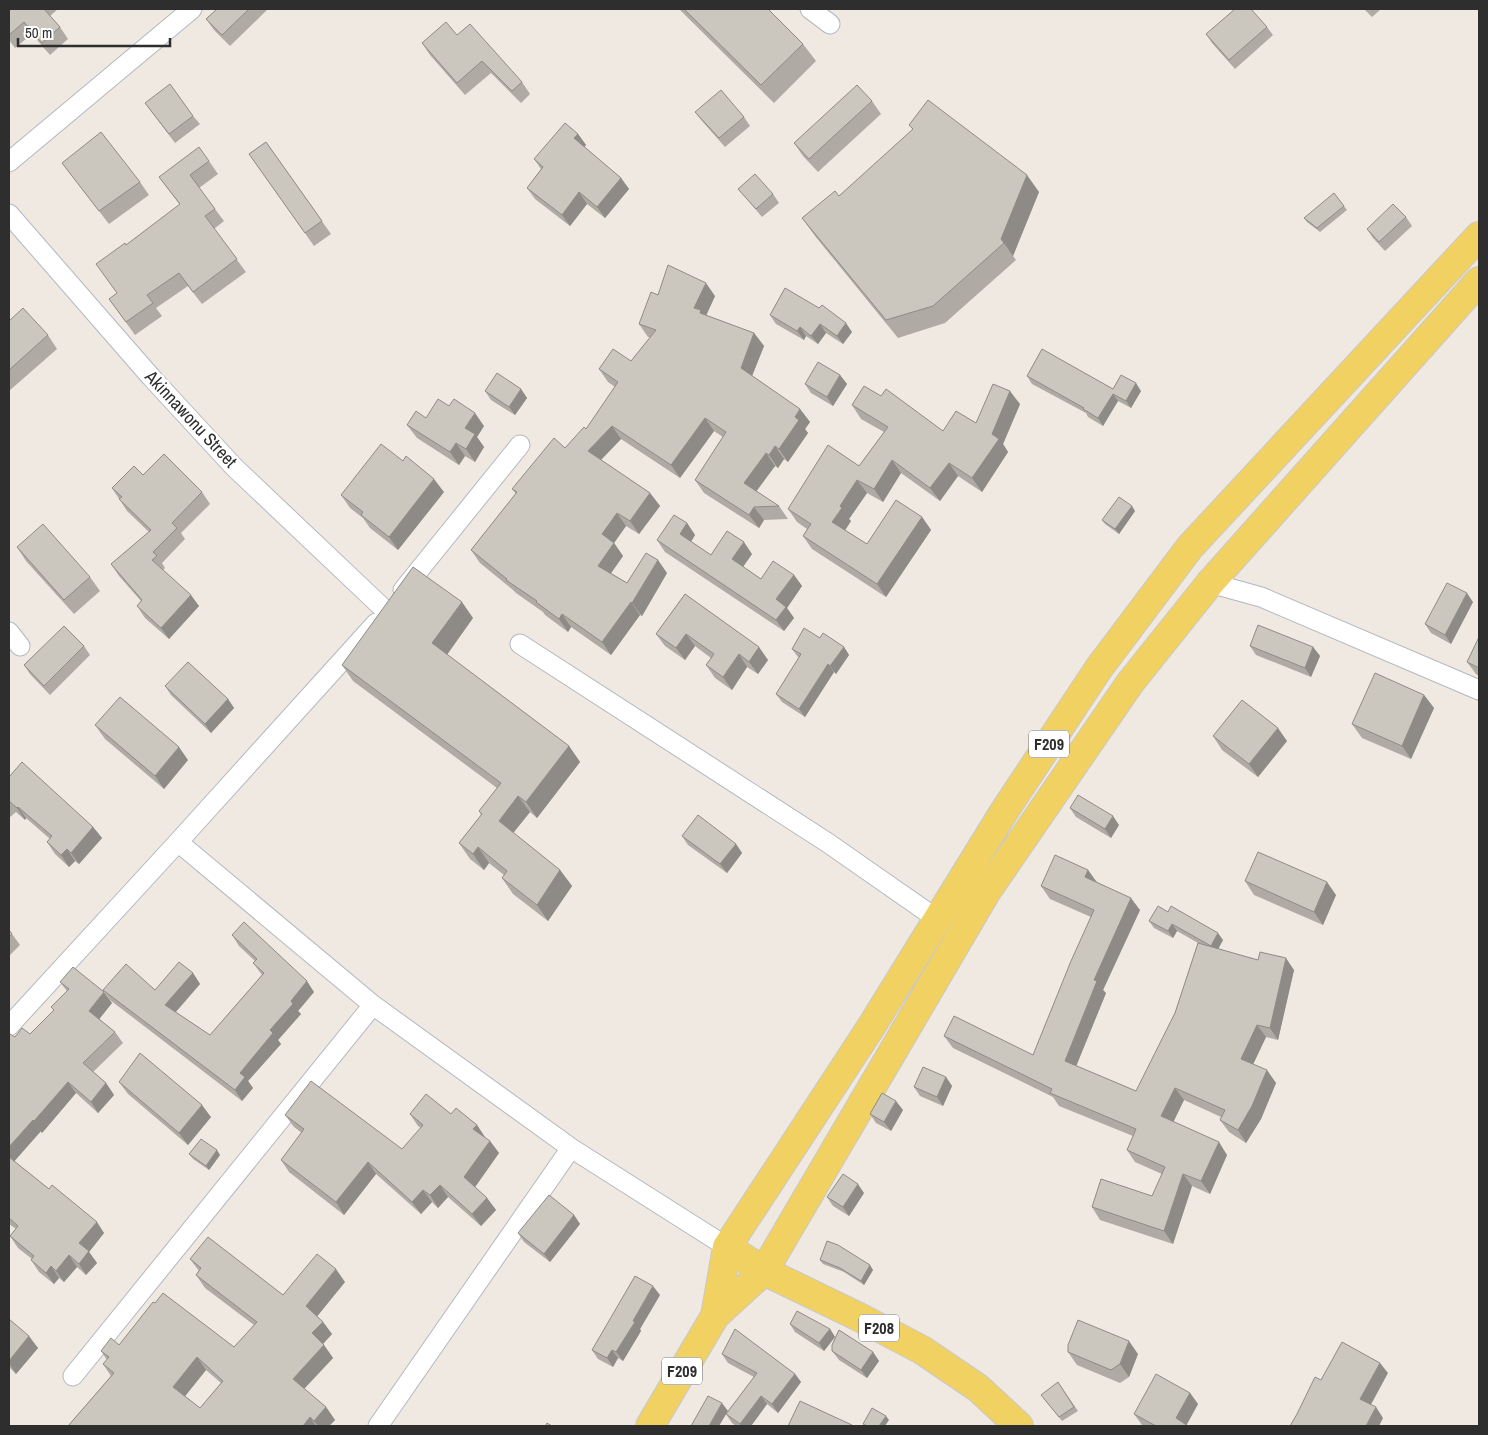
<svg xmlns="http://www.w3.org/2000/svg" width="1488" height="1435" viewBox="0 0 1488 1435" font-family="'Archivo Narrow',sans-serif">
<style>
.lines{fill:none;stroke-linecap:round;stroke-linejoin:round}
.minor-casing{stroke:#b4b7c1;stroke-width:21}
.primary-casing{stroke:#c9c9c9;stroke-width:30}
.minor{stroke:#fff;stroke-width:19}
.primary{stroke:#f2d163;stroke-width:28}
.wall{fill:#afaba4;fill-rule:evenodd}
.shaded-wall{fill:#8e8b86}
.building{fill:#cbc7bf;stroke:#8e8b86;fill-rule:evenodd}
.labels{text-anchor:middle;stroke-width:5;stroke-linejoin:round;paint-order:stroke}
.shield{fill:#fff;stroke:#6d6d6d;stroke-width:1}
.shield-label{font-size:16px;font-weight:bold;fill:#2e2e2e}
.street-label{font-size:18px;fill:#2e2e2e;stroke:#fff}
</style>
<rect width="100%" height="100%" fill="#efe9e1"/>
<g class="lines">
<g class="minor-casing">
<path id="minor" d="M810,9l20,15
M9,162l183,-153
M9,214l142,163 83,90 152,144
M1210,583l51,14 218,93
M403,590l117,-145
M9,632l11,14
M520,644l308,199 109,76
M178,842l195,163 198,143 156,99
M9,1026l169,-184 198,-219
M73,1376l300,-371
M378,1426l193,-278"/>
</g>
<g class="primary-casing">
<path id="primary" d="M727,1247l37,24 95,46 63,33 56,38 41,38
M715,1316l12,-69 144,-220 134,-217 94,-142 91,-121 289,-311
M650,1426l65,-110 49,-45 223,-380 143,-208 80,-100 269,-302"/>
</g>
<use href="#minor" class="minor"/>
<use href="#primary" class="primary"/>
</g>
<path class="wall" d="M9,9h49l-8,7 10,11 8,12 -18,16 -18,-21 -17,14 -6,-8z
M217,9h51l-38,37 -16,-16 -8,-11z
M679,9h89l35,35 13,17 -42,42z
M1364,9h17l-9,8z
M1267,27l6,8 -38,34 -23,-26 -6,-9z
M457,35l65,47 8,12 -9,9 -30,-30 -26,22 -35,-40 -8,-12z
M872,101l9,13 -63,58 -15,-16 -9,-13z
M145,103l48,13 7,8 -25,19z
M695,112l49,5 6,9 -25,21 -23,-26z
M909,125l130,67 -26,64 3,4 -71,63 -47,15 -83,-102 -13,-18 37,-22 74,-66z
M578,134l8,11 -2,2 37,31 8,11 -24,29 -18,-14 -17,22 -35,-27 -8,-11 14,-19 -7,-10z
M266,142l65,92 -17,12 -65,-92z
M209,161l9,13 -19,14 25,33 -10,8 32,43 -44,32 -14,-18 -32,22 6,8 -27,19 -26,-36 8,-6 9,-48 54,-40 -21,-28z
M62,163l78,19 9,13 -40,29z
M738,189l35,5 6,9 -17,14 -17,-20z
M1344,206l3,4 -27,22 -13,-10 -3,-4z
M1406,217l6,9 -27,25 -12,-13 -6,-9z
M785,288l67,44 -9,12 -17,-11 -8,11 -12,-8 -2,4 -28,-16 -6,-9z
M658,295l57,1 -9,19 48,18 10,13 -12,30 48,33 10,13 -5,7 3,4 -20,29 -4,-3 -6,9 -3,-2 -19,25 23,15 9,13 -24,1 -5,8 -55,-35 -9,-13 28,-43 -9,-6 -34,47 -59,-39 -20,21 49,33 10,13 -21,28 -13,-8 -12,17 9,13 -12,17 16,10 40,-10 -25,43 -2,-1 -29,40 -40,-28 -3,5 -23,-17 -2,-3 -27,-19 -3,-3 -33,-27 -9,-13 45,-56 -4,-5 53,-41 21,-19 29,-42 -7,-5 -9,-13 32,-8 19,-24h-2l-9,-13z
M9,321l39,14 9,14 -48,42z
M840,375l7,9 -14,22 -22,-13 -6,-9z
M1027,376l86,13 28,2 -10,17 -13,-7 -15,25 -15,-9 -2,-4 -54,-29z
M521,389l6,9 -12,17 -24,-15 -6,-9z
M881,396l62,35 33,-8 44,-19 -17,40 5,8 -26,40 -24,-16 -18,25 -39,-28 -18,29 -16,-9 -18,26 2,2 -6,9 22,14 55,-27 9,13 -45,67 -74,-48 -9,-13 4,-7 -10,-7 -9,-13 71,-43 25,-34 -23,-13 -9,-14z
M449,406l35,20 -7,11 7,10 -9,15 -10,-6 -6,9 -42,-27 -10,-13 19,-7z
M143,475l59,17 8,12 -29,29 4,6 -23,24 3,5 -2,2 36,36 -30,33 -24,-21 -8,-12 4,-5 -22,-25 -8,-12 38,-32 -22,-21 -15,-23z
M444,492l-46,58 -28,-22 -7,-10 -13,-10 -9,-13z
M1135,511l-16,23 -14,-10 -3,-4z
M687,523l8,12 -4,7 20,13 41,-1 -9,13 18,12 33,-4 8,11 -15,22 7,10 -10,13 -119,-79 -8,-12z
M17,547l73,30 10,14 -26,23 -48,-53z
M685,594l83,66 -10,14 -11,-7 -15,23 -17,-12 -9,-13 5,-7 -16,-12 -10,14 -20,-14 -9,-12z
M1473,602l-22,42 -20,-11 -6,-9z
M473,618l-26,37 122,91 11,16 -43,56 -7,-6 -17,21 47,37 12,16 -24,35 -35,-27 -11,-16 2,-3 -15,-12 -5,7 -14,-11 -11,-16 22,-28 -2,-4 18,-23 -144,-107 -11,-16z
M1479,637v39l-3,-2 -9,-12z
M820,638l24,9 5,8 -13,19 -2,-2 -29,45 -23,-15 -6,-8 23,-36 -1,-1 -6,-8z
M84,646l6,9 -40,40 -20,-21 -6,-9z
M1250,646l63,1 7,9 -9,21 -55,-22z
M165,686l63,13 6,9 -23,25 -40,-38z
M1424,695l10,13 -23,51 -49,-21 -10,-14z
M95,725l93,35 -24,29 -59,-50z
M1213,736l74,5 -29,36 -36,-27z
M9,777l84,50 9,11 -23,26 -4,-3 -6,6 -14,-13 -8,-12 3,-3 -24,-21 -1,2 -9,-8 -7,6z
M1070,808l49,17 -8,13 -35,-21z
M682,836l54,8 6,9 -15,20 -39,-28z
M1088,870l9,12 43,28 -37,80 3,3 -30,73 60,25 39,-78 23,-70 -21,-12 -4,7 -19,-10 -5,-7 19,-9 55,28 -5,9 76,21 -16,70 -12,-3 -13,27 23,19 -15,36 -15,24 -17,-11 -9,-12 1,-3 -37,-17 -11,22 54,33 -17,39 -18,-8 -19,58 -73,-24 -8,-13 60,-11 10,-22 -27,-12 -8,-12 6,-14 -74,-30 -6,-9 -100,-49 -9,-12 89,19 58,-138 -41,-18 -9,-13z
M1245,881l91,14 -13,30 -69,-30z
M9,930l3,4 8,11 -11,11z
M232,935l82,57 -16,19 3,3 -23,26 3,4 -33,37 5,7 -11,13 -132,-101 -7,-10h52l38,-17 7,11 -24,28 34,23 52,-60 -9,-12 2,-2 -16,-15z
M60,982l52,21 -13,16 16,13 8,11 -30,29 13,11 8,12 -16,18 -22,-20 -34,40 -1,-2 -27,30 90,72 -15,19 8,11 -11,12 -9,-8 -13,15 -5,-4 -5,6 -15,-12 -8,-12 1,-1 -14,-11 -8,-12 6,-7 -7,-5v-188l6,1 15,-3 24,-24 -3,-3 16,-16z
M946,1077l6,9 -9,20 -23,-10 -6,-9z
M119,1082l92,35 -23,28 -60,-51z
M903,1110l-12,21 -15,-8 -6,-9z
M410,1114h41l26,11 8,13 5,3 9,12 -24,34 12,11 9,12 -15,16 -33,-29 -10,11 -6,-6 -11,12 -45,-40 -32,41 -55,-43 -8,-12 21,-27 -8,-6 -9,-12 117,34 19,-21 -3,-2z
M189,1154l31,1 -11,15 -16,-11z
M864,1193l-15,23 -16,-10 -6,-9z
M574,1215l6,9 -30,38 -26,-20 -6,-9z
M190,1259l93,36 62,-13 -28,34 6,6 9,12 -9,10 10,14 -29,31 22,18 9,13 -6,6h-261l43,-50 -8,-12 4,-4 -6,-9 18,-6 115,2 20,-22 -49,-37 -9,-13 3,-4zM206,1370l15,13 -21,25 -15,-12z
M820,1260l53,10 -9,15 -20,-13 -21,-8z
M660,1295l-20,34 1,2 -18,30 -5,-3 -5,9 -15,-8 -6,-9z
M9,1319l29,29 -22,26 -7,-7z
M790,1324l40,5 5,8 -11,14 -29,-19z
M832,1351l41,1 6,9 -12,17 -28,-18z
M1068,1352l70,2 -9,23 -9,6 -43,-18z
M722,1354l73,20 6,8 -23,31 -11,-9 -16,22h-15l-4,-3 -6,-9 28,-37 -26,-14z
M1058,1382l20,29 -16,10 -18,-22z
M1190,1393l8,11 -12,21 2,1h-44l-2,-1 -8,-11z"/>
<path class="shaded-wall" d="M578,134l8,11 -4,5 -8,-12z
M1027,175l12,17 -26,64 -12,-17z
M621,178l8,11 -24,29 -8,-11z
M579,192l8,12 -17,22 -8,-11z
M706,283l9,13 -9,20 5,7 -17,-15z
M846,323l6,9 -9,12 -6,-8z
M820,324l6,9 -8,11 -7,-8z
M800,327l6,9 -2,4 -7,-9z
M754,333l10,13 -14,35 -9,-13z
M840,375l7,9 -14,22 -6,-9z
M1136,383l5,8 -10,17 -5,-7z
M521,389l6,9 -12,17 -6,-8z
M1010,391l10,13 -17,40 5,8 -26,40 -10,-14z
M1113,394l5,7 -15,25 -5,-8z
M800,409l10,13 -5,7 3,4 -20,29 -9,-13 16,-32z
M475,413l9,13 -7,11 7,10 -9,15 -9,-13 -1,-21z
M705,418l9,13 -34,47 -9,-13z
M612,426l9,13 -24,25 -9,-13z
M456,443l9,13 -6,9 -9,-13z
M775,446l9,13 -6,9 -9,-13z
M766,453l9,13 -22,30 -9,-13z
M892,460l9,13 -18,29 -9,-13z
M949,463l9,13 -18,25 -10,-13z
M434,479l10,13 -46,58 -9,-13z
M857,480l10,13 -18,26 2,2 -9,14 -10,-13 8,-16z
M650,493l10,13 -21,28 -9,-13z
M1132,506l3,5 -16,23 -4,-5z
M754,507l10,13 -5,8 -10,-13z
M617,513l9,13 -12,17 9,13 -16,23 -9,-13 4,-32z
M922,517l9,13 -45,67 -9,-13z
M687,523l8,12 -7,11 -8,-12z
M744,542l8,12 -12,17 -8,-12z
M658,560l9,13 -25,43 -10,-13z
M794,575l8,11 -15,22 7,10 -10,13 -8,-11v-21z
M1467,593l6,9 -22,42 -6,-9z
M191,595l8,11 -30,33 -8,-11z
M462,602l11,16 -30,42 -11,-17z
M631,602l9,13 -29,40 -9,-13z
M562,614l9,13 -3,5 -9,-13z
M686,634l9,12 -10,14 -9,-12z
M759,647l9,13 -10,14 -9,-12z
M844,647l5,8 -13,19 -6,-8z
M1313,647l7,9 -9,21 -6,-9z
M739,654l8,13 -15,23 -9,-13z
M828,664l6,8 -29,45 -6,-8z
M1424,695l10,13 -23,51 -9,-13z
M228,699l6,9 -23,25 -6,-9z
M1278,728l9,13 -29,36 -9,-13z
M569,746l11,16 -43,56 -11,-16z
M179,747l9,13 -24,29 -9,-13z
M518,796l12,16 -20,25 -11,-16z
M18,807l8,11 -1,2 -8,-12z
M1113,816l6,9 -8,13 -6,-9z
M93,827l9,11 -23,26 -8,-11z
M736,844l6,9 -15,20 -7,-9z
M478,847l11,16 -5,7 -11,-16z
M67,849l8,12 -6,6 -8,-12z
M560,870l12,16 -24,35 -11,-16z
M1088,870l9,13 -12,-6z
M1327,882l9,13 -13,30 -9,-13z
M1131,898l9,12 -37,80 3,3 -33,81 -8,-13 29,-81z
M1172,924l5,7 -4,7 -5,-7z
M1218,933l5,7 -7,13 -5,-7z
M1286,958l8,12 -16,70 -8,-12z
M193,973l7,11 -27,31 -8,-10z
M307,981l7,11 -16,19 3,3 -23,26 3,4 -33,37 5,7 -11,13 -7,-11 5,-17 51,-72z
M104,992l8,11 -15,19 -8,-11z
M1257,1025l9,12 -16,34 -9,-12z
M1267,1070l9,13 -15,36 -15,24 -8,-13z
M946,1077l6,9 -9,20 -6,-9z
M68,1082l8,11 -34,40 -8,-12z
M106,1083l8,12 -16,18 -7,-11z
M1175,1088l9,12 -14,29 -9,-13z
M896,1101l7,9 -12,21 -7,-9z
M202,1105l9,12 -23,28 -9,-12z
M33,1120l8,11 -29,33 -3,-4v-13z
M477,1125l8,12 -3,4 -9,-12z
M490,1141l9,12 -26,37 -9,-13z
M1219,1142l8,13 -17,39 -9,-13z
M217,1150l3,5 -11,15 -3,-4z
M368,1162l8,12 -32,41 -8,-13z
M1183,1174l9,12 -19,58 -9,-13z
M858,1184l6,9 -15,23 -6,-9z
M440,1185l8,12 -10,11 -8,-13z
M423,1190l9,12 -11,12 -9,-12z
M487,1198l9,12 -15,16 -9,-12z
M574,1215l6,9 -30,38 -6,-8z
M97,1222l7,11 -15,19 8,11 -11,12 -7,-11v-21z
M69,1255l8,12 -13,15 -8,-11z
M870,1265l3,5 -9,15 -3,-4z
M51,1266l8,12 -5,6 -8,-11z
M336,1269l9,13 -30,37 -9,-13z
M653,1286l7,9 -20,34 1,2 -18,30 -7,-9 17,-31z
M323,1322l9,12 -11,12 -9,-13z
M830,1329l5,8 -11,14 -5,-8z
M29,1336l9,12 -22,26 -7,-11v-2z
M1129,1341l9,13 -9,23 -9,-13z
M324,1345l9,13 -31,33 -9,-12z
M612,1350l6,8 -5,9 -6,-9z
M873,1352l6,9 -12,17 -6,-8z
M197,1357l9,13 -24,30 -9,-13z
M1380,1363l8,10 -20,37 -8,-11z
M795,1374l6,8 -23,31 -6,-9z
M1190,1393l8,11 -12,22 -10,-8z
M761,1396l6,8 -16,22h-10l-1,-2z
M722,1403l6,8 -9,15h-10z
M326,1407l9,13 -6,6h-11l-4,-5z
M1376,1407l7,11 -4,8h-13z
M886,1416l3,4 -4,6h-6z
M310,1417l6,9h-13z"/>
<path class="building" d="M9,9h35l16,18 -18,16 -18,-21 -15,13z
M217,9h32l-27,26 -16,-16z
M684,9h84l35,35 -42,41z
M1235,9h16l16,18 -38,33 -23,-26z
M446,22l11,13 13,-11 52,58 -10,9 -30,-30 -25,22 -35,-40z
M170,84l23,32 -24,18 -24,-31z
M857,85l15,16 -63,58 -15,-16z
M721,90l23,27 -25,21 -24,-26z
M928,100l99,75 -26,64 3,4 -71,63 -47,14 -84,-102 33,-27 4,5 74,-67 -4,-4z
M565,123l13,11 -4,4 47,40 -24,29 -18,-15 -17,23 -35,-27 16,-21 -9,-8z
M101,132l39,50 -41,29 -37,-48z
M266,142l56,79 -17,12 -56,-79z
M199,147l10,14 -19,14 25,34 -10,7 32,43 -44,33 -14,-19 -32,22 6,8 -27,19 -17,-23 8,-6 -21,-29 29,-21 1,2 54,-41 -21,-27z
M755,174l18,20 -17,15 -18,-20z
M1334,193l10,13 -27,22 -13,-10z
M1393,204l13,13 -27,25 -12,-13z
M668,265l38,18 -12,25 7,2 -1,3 54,20 -13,35 59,41 -5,8 4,3 -20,29 -4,-3 -6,9 -3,-2 -22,30 35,23 -25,1 -5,8 -54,-35 31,-48 -21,-14 -34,47 -59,-39 -24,25 62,42 -20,28 -13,-8 -15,21 12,9 -16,23 29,17 19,-30 12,7 -26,43 -1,-1 -29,40 -40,-28 -3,5 -23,-17 1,-1 -31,-21 1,-1 -36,-29 46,-58 -5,-3 42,-51 11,10 19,-21 2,2 32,-47 -19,-13 14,-20 18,12 25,-31 -17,-6 12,-32 7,3z
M785,288l34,20 3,-3 24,18 -9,13 -17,-12 -9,12 -11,-9 -3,4 -27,-16z
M23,308l25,27 -39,35v-49z
M1042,349l71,40 8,-14 15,8 -10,18 -13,-7 -15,24 -15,-9 1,-1 -57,-32z
M818,362l22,13 -13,22 -22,-13z
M497,373l24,16 -12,18 -24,-16z
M993,384l17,7 -18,43 7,5 -27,39 -23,-15 -19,25 -38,-28 -18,29 -17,-9 -17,26 2,2 -10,14 35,22 29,-44 26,17 -45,67 -74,-48 8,-12 -23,-15 40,-64 31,21 29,-39 -36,-22 12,-19 17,10 5,-7 57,42 13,-20 20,12z
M438,399l11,7 5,-7 21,14 -10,15 10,6 -9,15 -10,-6 -6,9 -43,-27 9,-14 10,7z
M381,444l22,17 3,-5 28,23 -45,58 -28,-22 2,-3 -22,-17z
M164,454l38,38 -30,31 5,5 -24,24 4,4 -5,4 39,35 -30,33 -24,-22 5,-6 -31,-36 40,-34 -32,-31 3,-2 -10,-9 22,-22 9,9z
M1119,497l13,9 -17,23 -13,-9z
M674,515l13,8 -7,11 31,21 16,-24 17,11 -12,17 29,20 12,-18 21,14 -18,24 10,8 -10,13 -119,-80z
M43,524l47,53 -26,23 -47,-53z
M413,567l49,35 -30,41 137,103 -43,56 -8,-6 -19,25 61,49 -23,35 -35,-27 5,-7 -29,-24 -5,7 -14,-11 23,-29 -3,-3 22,-28 -159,-118z
M1447,583l20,10 -22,42 -20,-11z
M685,594l74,53 -10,15 -10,-8 -16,23 -17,-12 8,-11 -28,-20 -10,14 -20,-14z
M1258,625l55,22 -8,21 -55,-22z
M64,626l20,20 -40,40 -20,-21z
M804,628l16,10 3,-5 21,14 -14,19 -2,-2 -29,45 -23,-15 25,-40 -9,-5z
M1479,637v31l-12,-6z
M188,662l40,37 -23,25 -40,-38z
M1375,673l49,22 -22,51 -50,-22z
M120,697l59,50 -24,29 -60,-51z
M1242,700l36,28 -29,36 -36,-28z
M22,762l71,65 -22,26 -4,-4 -6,6 -14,-13 5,-6 -34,-29 -1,1 -8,-7v-24z
M1078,795l35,21 -8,13 -35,-21z
M698,815l38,29 -16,20 -38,-28z
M1258,852l69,30 -13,30 -69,-31z
M1055,855l33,15 -3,7 46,21 -37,82 3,1 -32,80 71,30 39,-78 23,-70 60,17 2,-8 26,6 -16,70 -13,-3 -16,34 26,11 -15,36 -14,24 -18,-10 5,-10 -50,-22 -14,28 58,26 -18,39 -18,-7 -19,57 -72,-24 9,-28 51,17 13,-29 -38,-17 9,-21 -86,-36 2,-4 -108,-53 10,-20 79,39 38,-94 23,-51 -53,-24z
M1158,906l10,6 3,-6 47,27 -7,13 -39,-22 -4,7 -19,-10z
M244,922l63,59 -16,20 2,3 -23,26 3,3 -33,40 5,4 -10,13 -132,-100 23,-26 29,26 24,-28 14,11 -28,32 45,30 54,-62 -11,-10 4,-4 -25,-24z
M9,930l3,4 -3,3z
M73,967l31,25 -15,19 26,21 -32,31 23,20 -15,19 -23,-20 -34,39 -1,-1 -24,27v-111l1,-2 5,3 7,-9 8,6 24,-24 -3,-3 18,-18 -9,-7z
M140,1053l62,52 -23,28 -60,-51z
M923,1067l23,10 -9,20 -23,-10z
M311,1081l91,68 21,-24 -13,-11 16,-20 25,20 5,-6 21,17 -4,4 17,12 -26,36 23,21 -15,16 -32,-29 -10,10 -7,-5 -11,12 -44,-40 -32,40 -55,-42 23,-31 -19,-14z
M882,1093l14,8 -12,21 -14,-8z
M201,1139l16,11 -11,16 -17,-12z
M9,1157l40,32 3,-4 45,37 -18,21 10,8 -10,13 -10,-9 -13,16 -5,-5 -5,7 -15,-13 3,-4 -24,-20 8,-10 -9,-8z
M843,1174l15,10 -15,23 -16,-10z
M549,1195l25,20 -30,39 -26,-21z
M208,1237l75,58 34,-41 19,15 -30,37 17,16 -11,11 12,12 -31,34 33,28 -12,14 -4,-4 -7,9h-235l46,-53 -11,-9 6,-7 -8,-6 10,-13 8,7 34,-43 2,1 8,-10 71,54 23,-25 -61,-47 5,-7 -11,-9zM197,1357l26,24 -23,27 -27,-21z
M827,1241l11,4 32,20 -9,16 -21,-13 -20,-8z
M635,1276l18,10 -20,35 2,1 -19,30 -4,-2 -5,8 -15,-8z
M797,1311l33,18 -11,14 -29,-19z
M9,1319l20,17 -20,25z
M1078,1320l51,21 -9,23 -9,6 -43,-18v-7z
M735,1329l60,45 -23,30 -11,-8 -21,28 -14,-10 31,-41 -35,-19z
M839,1330l34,22 -12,18 -29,-19v-6z
M1342,1342l38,21 -20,36 16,8 -10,19h-76l7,-12 18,-37 6,3z
M1156,1374l34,19 -14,25 12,8h-32l-22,-12z
M1058,1382l16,25 -15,10 -18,-22z
M708,1396l14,7 -13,23h-18z
M800,1401l52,24 -1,1h-63z
M872,1408l14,8 -7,10h-12l-4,-2z
M547,1423l5,3h-7z"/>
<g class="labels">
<g class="shield">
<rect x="1029" y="730.5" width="40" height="27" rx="4"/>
<rect x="859" y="1314.5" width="40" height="27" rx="4"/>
<rect x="662" y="1357.5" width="40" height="27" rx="4"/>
</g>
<g class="shield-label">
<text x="1049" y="750">F209</text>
<text x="879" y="1334">F208</text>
<text x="682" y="1377">F209</text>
</g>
<g class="street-label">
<text transform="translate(191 419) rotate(47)" y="6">Akinnawonu Street</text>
</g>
</g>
<rect width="1488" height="1435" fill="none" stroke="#2e2e2e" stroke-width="20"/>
<path d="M18 38v8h152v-8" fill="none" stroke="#2e2e2e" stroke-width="2.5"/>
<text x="25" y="38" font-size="15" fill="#2e2e2e" stroke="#ffffff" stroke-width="4" paint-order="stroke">50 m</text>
</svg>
